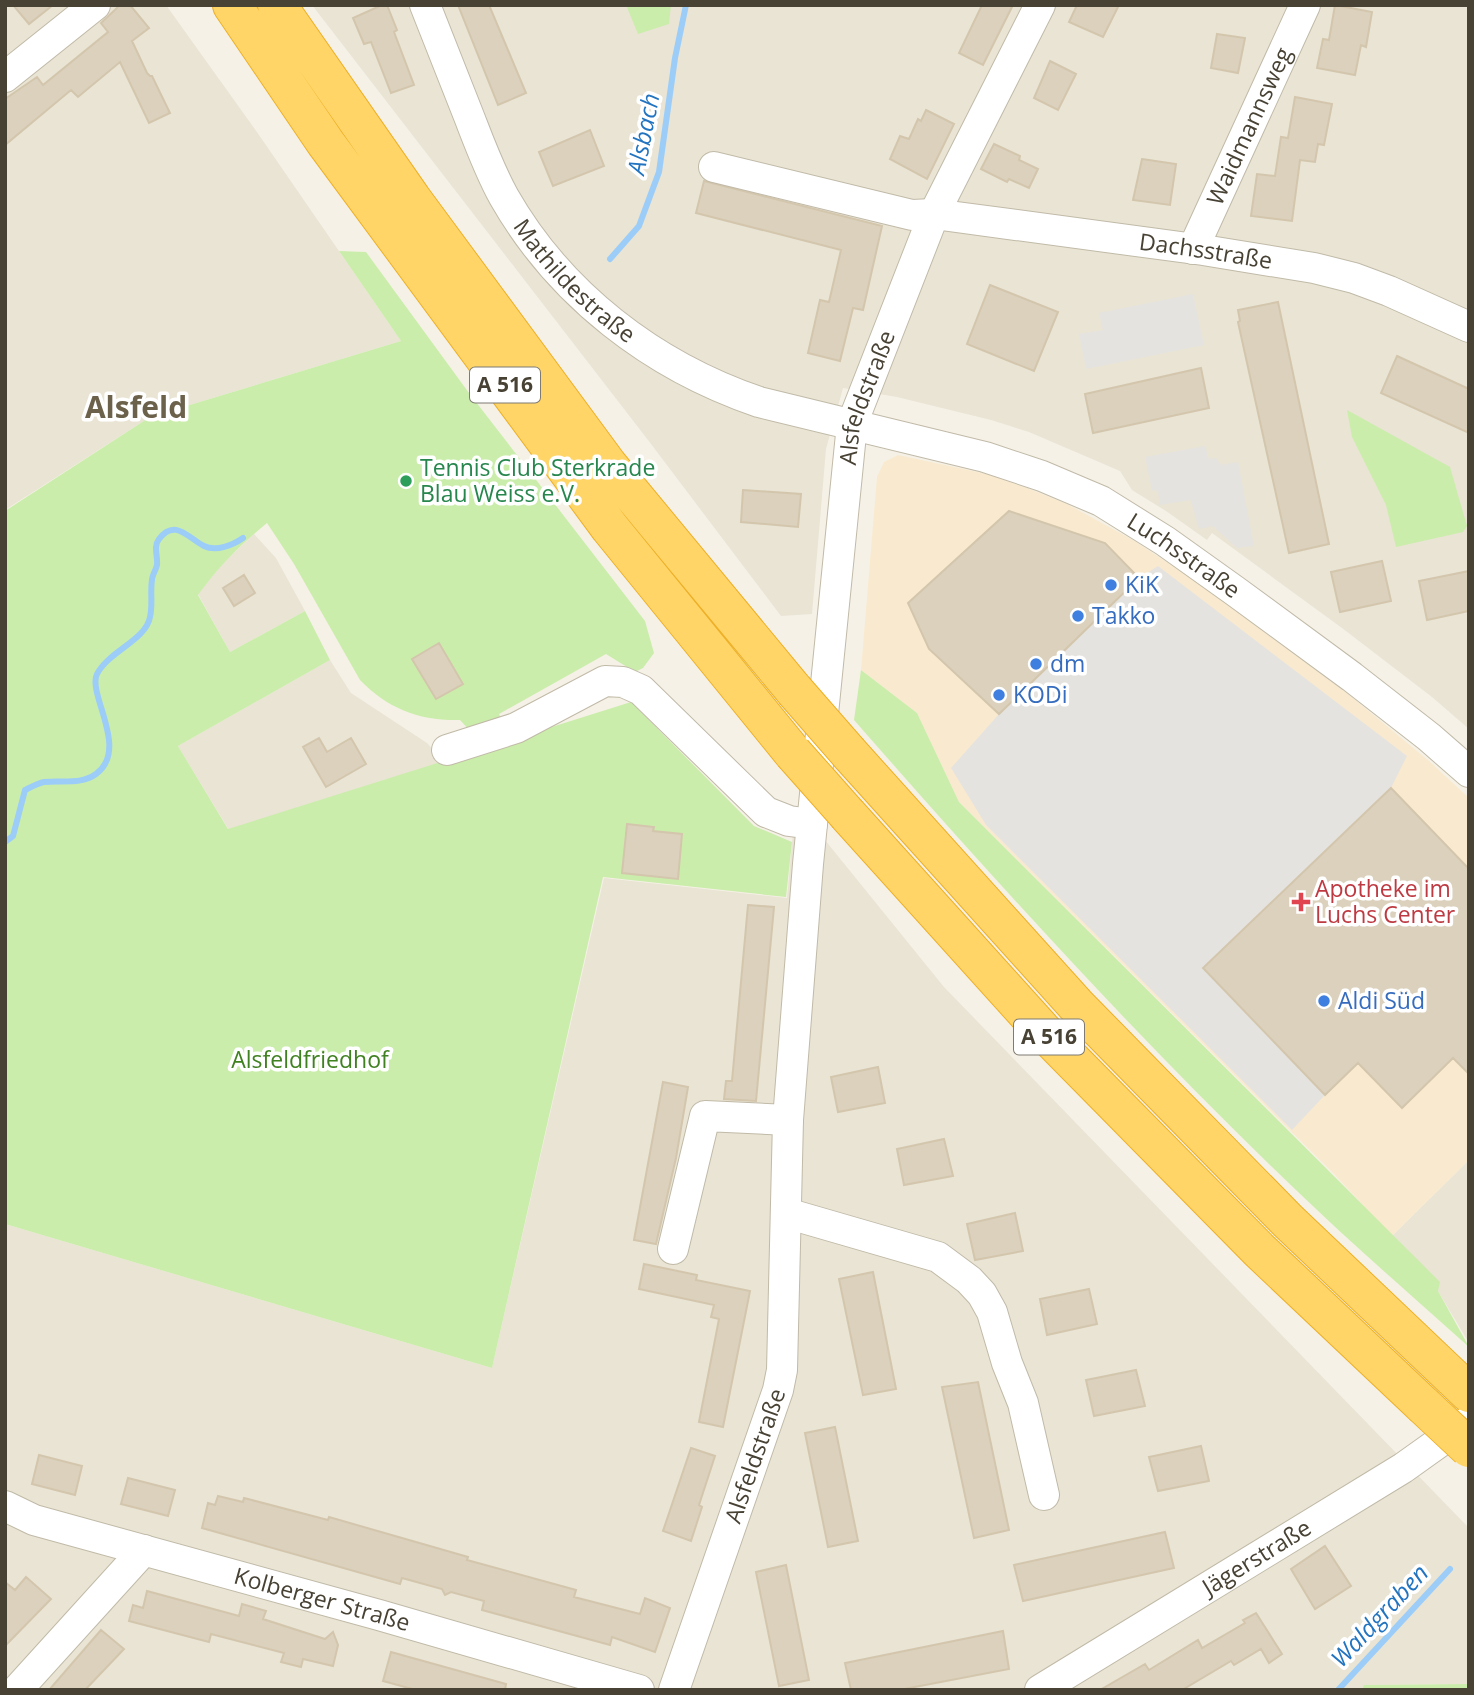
<svg xmlns="http://www.w3.org/2000/svg" width="1474" height="1695" viewBox="0 0 1474 1695" font-family="'Open Sans',sans-serif">
<style>
.residential{fill:#e9e4d4}
.commercial{fill:#f9eacf}
.green{fill:#cbedab}
.parking{fill:#e5e3df}
.lines{fill:none;stroke-linecap:round;stroke-linejoin:round}
.stream{stroke:#9ccdf8;stroke-width:6}
.building{fill:#dbd1bd;stroke:#d3c6ad;stroke-width:2}
.minor-casing{stroke:#c1baa8;stroke-width:32}
.highway-casing{stroke:#edb028;stroke-width:40}
.minor{stroke:#fff;stroke-width:30}
.highway{stroke:#ffd567;stroke-width:38}
.highway-bridge-casing{stroke:#edb028;stroke-width:40;stroke-linecap:butt}
.highway-bridge{stroke:#ffd567;stroke-width:38}
.leisure-dot{fill:#2e9e5b;stroke:#fff;stroke-width:2.5}
.shop-dot{fill:#3f7fe0;stroke:#fff;stroke-width:2.5}
.health-dot{fill:#e0444e;stroke:#fff;stroke-width:2.5}
.labels{text-anchor:middle;stroke-width:7;stroke-linejoin:round;paint-order:stroke}
.shield{fill:#fff;stroke:#7f7b72;stroke-width:2}
.shield-label{font-size:21px;font-weight:bold;fill:#484235}
.street-label{font-size:23px;fill:#484235;stroke:#fff}
.leisure-label{font-size:23px;fill:#27864d;stroke:#fff;text-anchor:start}
.shop-label{font-size:23px;fill:#366cbe;stroke:#fff;text-anchor:start}
.health-label{font-size:23px;fill:#be3a42;stroke:#fff;text-anchor:start}
.park-label{font-size:23px;fill:#408121;stroke:#fff}
.water-label{font-size:24px;font-style:italic;fill:#2274c0;stroke:#fff}
.district-label{font-size:30px;font-weight:bold;fill:#6c614b;stroke:#fff}
</style>
<rect width="100%" height="100%" fill="#f5f1e6"/>
<path class="residential" d="M5,5h161l93,130 142,206 -251,76 -145,93z
M312,5h1157v724l-37,-32 -90,-69 -130,-95 -5,7 -41,-29 -34,-21 -12,-19 -91,-39 -38,-12 -94,-23 -54,-9 -17,61 -14,165 -31,2 -133,-176z
M254,534l22,24 29,53 -75,41 -32,-58 19,-25z
M330,660l21,33 76,50 17,19 -215,68 -51,-84z
M812,824l132,163 525,541v156l-104,1 -3,5h-1357v-466l487,144 112,-490 183,20 6,-65z
M1469,1160v183l-31,-52 -46,-55z"/>
<path class="commercial" d="M898,455l89,19 40,14 40,16 66,36 64,42 151,112 81,67 40,37v362l-77,76 -59,-63 -374,-371 -42,-89 -56,-43 16,-193 7,-15z"/>
<path class="green" d="M626,5h45l-2,19 -31,10z
M339,251l27,1 103,141 176,228 9,32 -11,15 -8,4 -29,-18 -107,60 4,9 -30,11 -13,-14c-40,1 -72,-11 -100,-40l-66,-116 -27,-41c-27,22 -49,44 -69,72l32,57 75,-41 25,49 -152,86 50,83 403,-127 123,124 38,16 -6,55 -183,-20 -111,491 -487,-144v-713l145,-94 251,-76z
M1347,410l103,57 17,59 -4,6 -67,15 -10,-42 -34,-68z
M861,670l56,43 42,89 481,480 -2,9 31,56c-58,-52 -117,-103 -173,-157 -155,-148 -300,-308 -442,-470z
M1469,1684v6h-107l2,-5z"/>
<path class="parking" d="M1193,294l11,51 -118,24 -7,-35 24,-4 -4,-17z
M1205,446l4,13 7,-1 5,7 17,-3 16,84 -17,2 -24,-22 -14,3 -8,-29 -31,5 -2,-14 -6,-1 -7,-33z
M1158,566l249,190 -16,32 -187,180 121,127 -33,35 -306,-305 -35,-57 48,-54 140,-136z"/>
<g class="lines">
<path class="stream" d="M610,259l29,-33 20,-54 16,-114 11,-53
M5,842l8,-6 12,-46c6,-3 13,-7 19,-8 18,-2 37,3 52,-8 34,-25 -9,-80 1,-100 12,-23 49,-34 53,-57 3,-12 0,-25 2,-37 0,-5 4,-10 5,-15 1,-9 -4,-18 2,-26 16,-21 29,-1 45,7 12,6 29,-1 39,-8
M1338,1690l112,-121"/>
</g>
<path class="building" d="M13,5h40l-24,19z
M120,5h10l19,23 -17,13 15,32 3,3h2l18,37 -21,10 -29,-61 -42,35 -7,-7 -66,55v-46l32,-22 6,8 65,-53 -7,-9z
M382,5h5l10,25 -3,2 20,53 -23,8 -20,-51 -7,2 -11,-26z
M458,5h31l37,88 -28,12z
M982,5h31l-30,60 -24,-12z
M1077,5h42l-16,32 -34,-15z
M1335,5l37,7 -6,35 -5,-2 -6,30 -38,-7 6,-29 6,1z
M1217,34l28,4 -7,35 -27,-5z
M1050,61l26,13 -18,36 -24,-12z
M1295,97l37,7 -8,41 -6,-1 -3,18 -15,-2 -8,61 -41,-5 6,-42 18,2 6,-39 7,1z
M926,110l28,14 -27,55 -37,-20 10,-23 9,3 9,-20 3,2z
M590,130l14,36 -51,20 -14,-34z
M994,144l26,12 -1,4 19,9 -9,19 -20,-9 -2,3 -26,-13z
M1142,159l34,5 -6,41 -37,-5z
M704,181l178,45 -19,84 -10,-2 -13,53 -32,-8 12,-53 9,2 12,-52 -145,-37z
M990,285l68,27 -24,59 -67,-27z
M1278,302l51,242 -40,9 -51,-231 2,-1 -2,-11z
M1397,356l72,33v44l-88,-40z
M1201,368l8,40 -116,25 -8,-39z
M743,490l58,4 -3,33 -57,-5z
M1009,511l96,32 34,35 -140,136 -70,-65 -21,-46z
M1382,561l9,40 -51,11 -9,-40z
M1469,571v40l-42,9 -8,-39z
M244,575l11,18 -21,13 -11,-18z
M439,643l24,41 -27,15 -24,-40z
M319,738l8,14 24,-14 15,26 -40,23 -23,-40z
M1391,788l78,81v205l-16,-16 -51,50 -44,-45 -33,32 -122,-127z
M627,824l27,3 -1,4 29,3 -4,45 -56,-6z
M748,905l26,2 -18,194 -32,-2 2,-18h6z
M878,1067l7,36 -47,9 -7,-35z
M663,1082l25,5 -12,71 -20,86 -22,-4z
M944,1139l9,37 -49,9 -7,-36z
M1015,1213l8,38 -48,9 -8,-36z
M644,1264l53,11 -1,5 54,11 -27,136 -24,-5 20,-103 -8,-2 3,-12 -75,-16z
M873,1272l23,117 -33,6 -24,-116z
M1089,1289l8,35 -50,11 -7,-36z
M1136,1370l9,36 -51,10 -8,-36z
M978,1382l31,148 -35,8 -32,-151z
M835,1427l23,114 -30,6 -23,-114z
M1201,1446l8,35 -51,10 -9,-34z
M691,1448l24,8 -16,49 3,2 -11,34 -28,-10z
M39,1455l43,11 -7,29 -43,-11z
M128,1478l47,12 -7,26 -47,-12z
M218,1496l25,6 1,-4 84,22 1,-3 139,40 -1,3 109,30 -2,7 66,17 5,-16 25,10 -15,44 -43,-15 -2,8 -128,-35 2,-9 -33,-9 -6,3 -3,-6 -40,-11 -2,6 -198,-56 6,-25 7,2z
M1165,1532l9,36 -151,33 -9,-36z
M1325,1546l26,40 -36,23 -24,-40z
M786,1565l23,115 -30,6 -23,-114z
M26,1577l25,22 -46,47v-64l10,8z
M147,1591l92,25 3,-12 24,7 -3,8 62,20 8,-7 5,13 -5,21 -30,-7 -2,8 -20,-5 3,-9 -73,-19 -2,8 -80,-21 4,-16 10,3z
M1256,1613l26,41 -13,9 -8,-14 -27,16 -3,-4 -49,29h-82l45,-26 4,6 49,-30 4,8 43,-25 -2,-3z
M101,1630l23,19 -39,41h-36z
M1003,1631l6,38 -110,21h-48l-6,-27z
M391,1652l115,32 -1,6h-89l-33,-9z"/>
<g class="lines">
<g class="minor-casing">
<g id="minor">
<path id="s1" d="M425,5c15,38 30,76 45,114 10,26 20,53 34,78 56,98 149,169 255,205l226,55 57,19 59,25 64,40 70,50 117,86 77,60 40,35"/>
<path d="M5,77l90,-72"/>
<path id="s2" d="M714,167l198,48 22,-1 269,36 111,18 40,10 35,13 80,36"/>
<path id="s3" d="M1193,249l112,-244"/>
<path d="M447,750l69,-22 89,-47 18,1 18,8 125,122 23,9 23,3"/>
<path d="M786,1213l152,44 31,23 13,14 10,18 15,51 16,40 21,92"/>
<path d="M673,1249l32,-133 83,4"/>
<path id="s4" d="M5,1506l29,14 345,95 260,75"/>
<path d="M17,1690l127,-140"/>
<path id="s5" d="M674,1690l104,-300 4,-20 6,-250 20,-256 44,-440 82,-210 106,-209"/>
<path id="s6" d="M1040,1690l363,-222 66,-47"/>
</g>
</g>
<g class="highway-casing">
<path id="highway" d="M232,5l93,137 285,386 183,225
M277,5l135,194 196,266 186,225
M849,753l227,252 212,216 181,172
M848,815l194,215 217,220 164,155"/>
</g>
<use href="#minor" class="minor"/>
<use href="#highway" class="highway"/>
<g class="highway-bridge-casing">
<path id="highway-bridge" d="M794,690l55,63
M793,753l55,62
M1423,1405l46,43"/>
</g>
<use href="#highway-bridge" class="highway-bridge"/>
</g>
<circle class="leisure-dot" cx="406" cy="481" r="7"/>
<g class="shop-dot">
<circle cx="1111" cy="585" r="7"/>
<circle cx="1078" cy="616" r="7"/>
<circle cx="1036" cy="664" r="7"/>
<circle cx="999" cy="695" r="7"/>
<circle cx="1324" cy="1001" r="7"/>
</g>
<path class="health-dot" d="M1297.5 891.5h7v7h7v7h-7v7h-7v-7h-7v-7h7z"/>
<g class="labels">
<g class="shield">
<rect x="470" y="367.5" width="70" height="35" rx="5"/>
<rect x="1014" y="1019.5" width="70" height="35" rx="5"/>
</g>
<g class="shield-label">
<text x="505" y="392">A 516</text>
<text x="1049" y="1044">A 516</text>
</g>
<g class="street-label">
<text dy="8" stroke="none"><textPath href="#s3" startOffset="135">Waidmannsweg</textPath></text>
<text dy="8" stroke="none"><textPath href="#s2" startOffset="500">Dachsstraße</textPath></text>
<text dy="8" stroke="none"><textPath href="#s1" startOffset="318">Mathildestraße</textPath></text>
<text dy="8" stroke="none"><textPath href="#s5" startOffset="1316">Alsfeldstraße</textPath></text>
<text dy="8" stroke="none"><textPath href="#s1" startOffset="998">Luchsstraße</textPath></text>
<text dy="8" stroke="none"><textPath href="#s5" startOffset="248">Alsfeldstraße</textPath></text>
<text dy="8" stroke="none"><textPath href="#s6" startOffset="254">Jägerstraße</textPath></text>
<text dy="8" stroke="none"><textPath href="#s4" startOffset="331">Kolberger Straße</textPath></text>
</g>
<g class="leisure-label">
<text x="420" y="476">Tennis Club Sterkrade<tspan x="420" dy="26">Blau Weiss e.V.</tspan></text>
</g>
<g class="shop-label">
<text x="1125" y="593">KiK</text>
<text x="1092" y="624">Takko</text>
<text x="1050" y="672">dm</text>
<text x="1013" y="703">KODi</text>
<text x="1338" y="1009">Aldi Süd</text>
</g>
<g class="health-label">
<text x="1315" y="897">Apotheke im<tspan x="1315" dy="26">Luchs Center</tspan></text>
</g>
<g class="park-label">
<text x="310" y="1068">Alsfeldfriedhof</text>
</g>
<g class="water-label">
<text transform="translate(644 134) rotate(-79)" y="8">Alsbach</text>
<text transform="translate(1380 1616) rotate(-47)" y="8">Waldgraben</text>
</g>
<g class="district-label">
<text x="136" y="418">Alsfeld</text>
</g>
</g>
<rect width="1474" height="1695" fill="none" stroke="#484235" stroke-width="14"/>
</svg>
